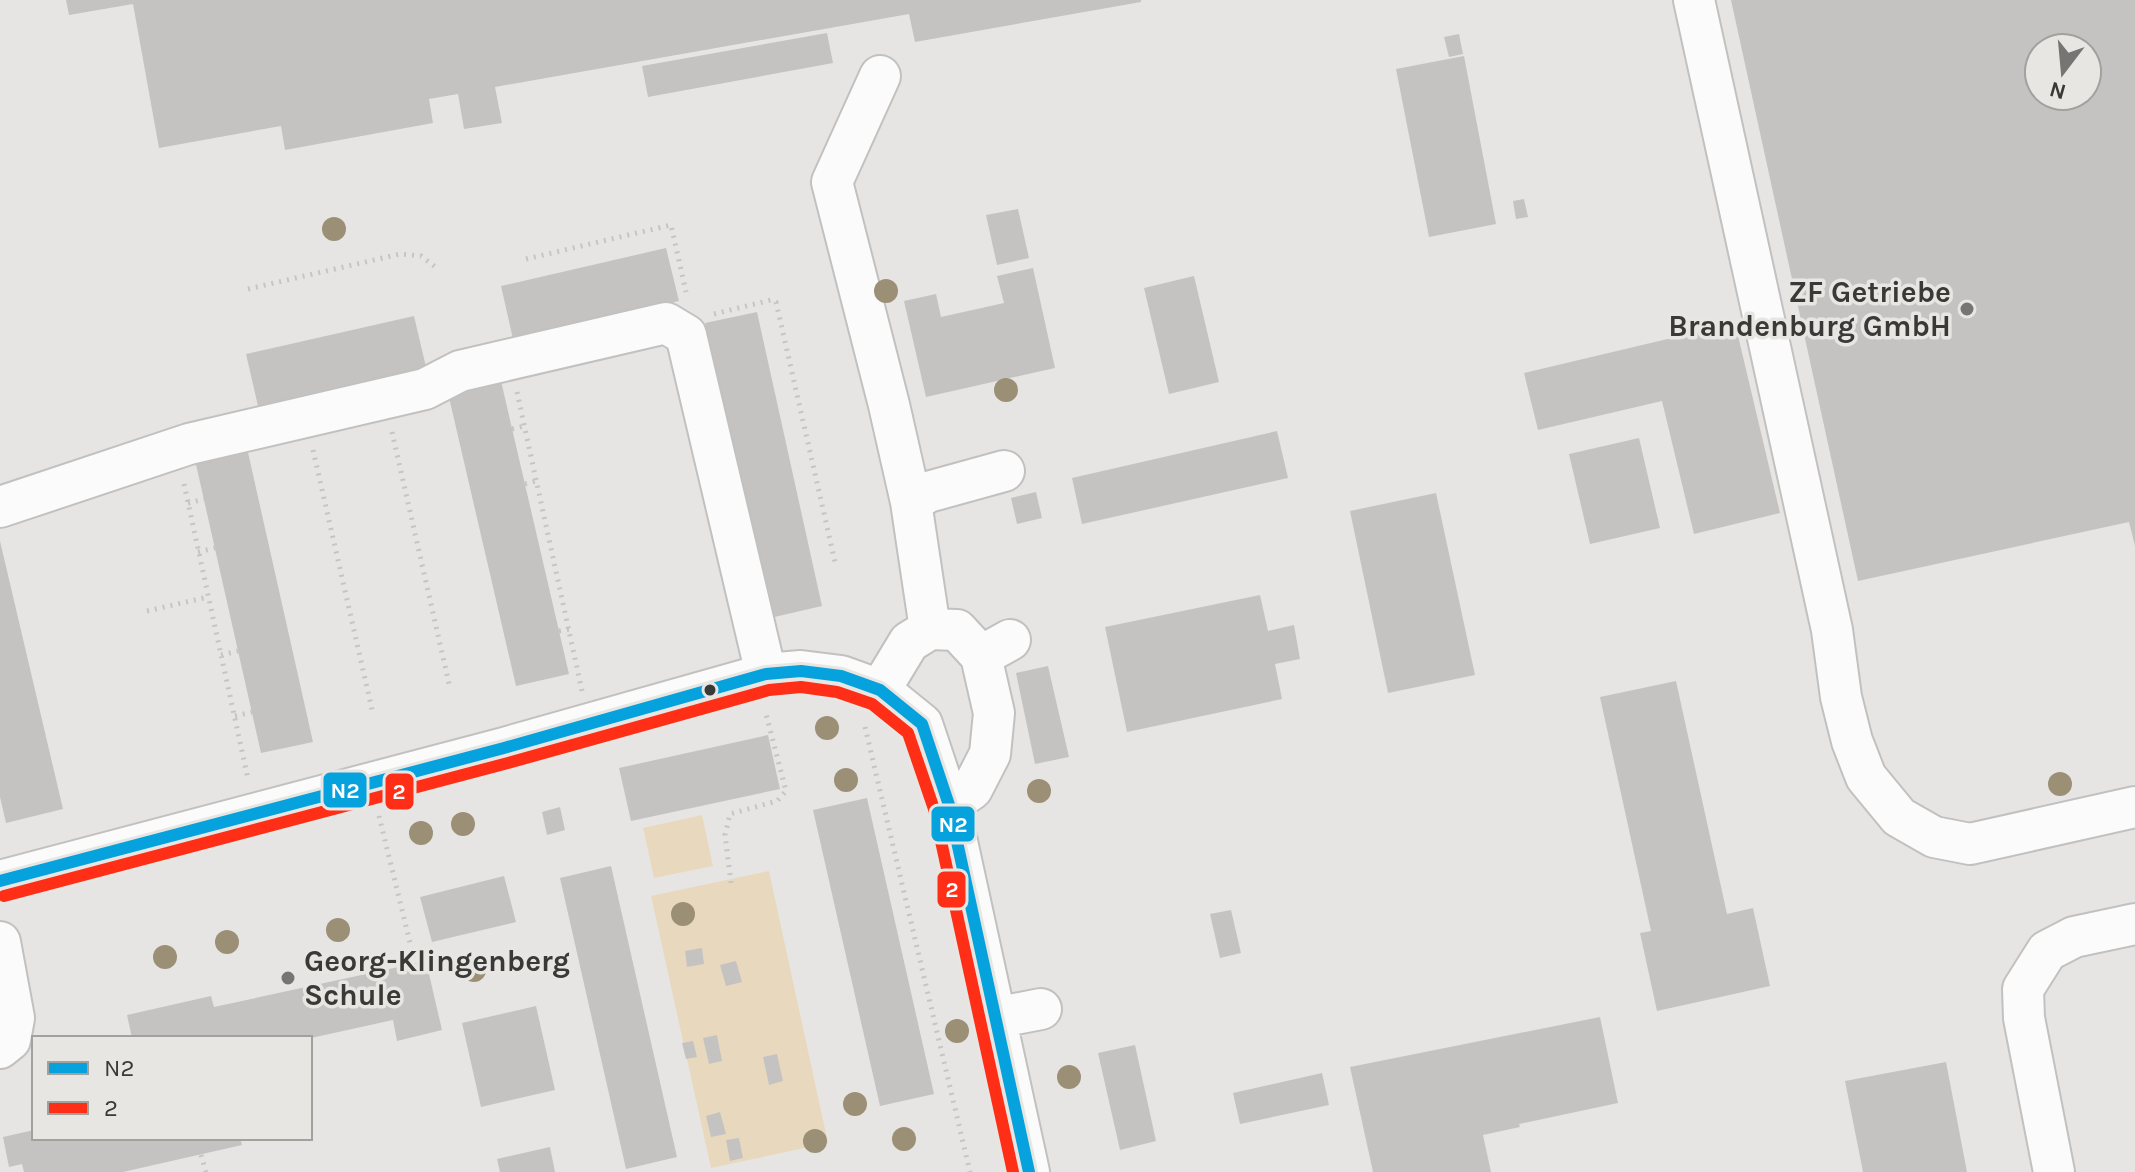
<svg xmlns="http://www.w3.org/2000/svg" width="2135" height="1172" viewBox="0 0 2135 1172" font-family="Karla,sans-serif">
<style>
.green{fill:#e8d9be}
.building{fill:#c4c3c2;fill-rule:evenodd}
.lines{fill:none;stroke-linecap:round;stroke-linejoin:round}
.minor-casing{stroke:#c2c1c0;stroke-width:44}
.path{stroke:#c5c5c5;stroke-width:5;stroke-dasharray:2 6;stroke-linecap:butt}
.minor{stroke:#fbfbfb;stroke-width:40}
.bus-1-casing{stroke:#e8e6e2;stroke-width:18}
.bus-2-casing{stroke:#e8e6e2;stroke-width:18}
.bus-1{stroke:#06a2dd;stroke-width:12}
.bus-2{stroke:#ff2e17;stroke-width:12}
.tree{fill:#9b8f76}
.poi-dot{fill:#767573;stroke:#e8e6e2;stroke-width:3}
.bus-dot{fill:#393937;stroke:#e8e6e2;stroke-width:3}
.labels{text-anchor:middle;stroke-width:7;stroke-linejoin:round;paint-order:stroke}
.poi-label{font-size:30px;font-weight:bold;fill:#393937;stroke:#e8e6e2;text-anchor:end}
.line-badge{stroke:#e8e6e2;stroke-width:3}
.badge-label{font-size:22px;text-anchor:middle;font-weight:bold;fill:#fff}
</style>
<rect width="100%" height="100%" fill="#e7e5e3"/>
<path class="green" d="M702,815l11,51 -59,12 -11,-50z
M769,871l59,272 -117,25 -60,-272z"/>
<path class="building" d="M66,0h1075v2l-226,40 -6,-28 -414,73 7,36 -38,6 -6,-35 -29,5 4,24 -148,27 -4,-24 -122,22 -26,-144 -64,11z
M1731,0h404v546l-6,-24 -271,59zM2039,48h48v48h-48z
M827,33l6,30 -185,34 -6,-31z
M1459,34l4,20 -14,3 -5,-20z
M1464,56l32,168 -67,13 -33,-168z
M1524,199l4,18 -12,2 -3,-18z
M1018,209l11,49 -32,7 -11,-50z
M666,248l13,53 -166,38 -12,-53z
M1033,268l22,100 -129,29 -22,-96 32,-7 5,23 63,-14 -7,-27z
M1194,276l25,106 -50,12 -25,-106z
M757,312l65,294 -52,12 -65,-295z
M414,316l12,51 -168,39 -12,-52z
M1735,323l45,190 -86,21 -32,-133 -124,29 -14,-57z
M501,381l68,293 -53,12 -68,-293z
M1277,431l11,47 -206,46 -10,-46z
M1639,438l21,90 -70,16 -21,-90z
M247,448l66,294 -52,11 -66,-293z
M1036,492l6,26 -25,6 -6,-26z
M1436,493l39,182 -87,18 -38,-182z
M0,541l63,268 -57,14 -6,-26z
M1260,595l8,36 26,-6 6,34 -25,5 7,35 -155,33 -22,-105z
M1048,666l21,91 -34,7 -19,-91z
M1676,681l51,233 26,-6 17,78 -113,25 -17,-78 11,-2 -51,-234z
M768,735l12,54 -149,32 -12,-53z
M867,798l67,296 -54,12 -67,-296z
M560,807l5,23 -18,5 -5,-23z
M611,866l66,291 -51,12 -66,-291z
M504,876l12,46 -84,20 -12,-45z
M1231,910l10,43 -21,5 -10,-44z
M702,948l2,16 -17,3 -2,-16z
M426,961l16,69 -45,11 -4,-21 -82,18h-179l-5,-23 84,-19 3,11z
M736,961l6,21 -16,4 -6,-21z
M536,1006l19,84 -74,17 -19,-84z
M1600,1017l18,86 -99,21 1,3 -37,8 8,37h-118l-23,-105z
M717,1035l5,26 -13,3 -6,-26z
M693,1041l4,16 -11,2 -4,-16z
M1135,1045l21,96 -36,9 -22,-97z
M777,1054l6,27 -14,4 -6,-28z
M1946,1062l21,110h-104l-18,-91z
M1322,1073l7,32 -89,19 -7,-31z
M720,1112l6,22 -15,3 -5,-21z
M34,1130v8h206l2,7 -119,27h-99l-2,-8 -13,3 -6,-30z
M739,1138l4,20 -13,3 -4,-21z
M550,1147l5,25h-55l-3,-13z"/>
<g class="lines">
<g class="minor-casing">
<path id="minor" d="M1694,0l138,630 9,67 11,44 14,36 33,40 35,20 36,7 165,-37
M880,76l-48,106 57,223 22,97
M0,507l189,-63 236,-55 35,-18 206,-48 20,12 80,339
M930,629l-19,-127 17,-10 76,-21
M981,656l29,-16
M880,690l29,-48 21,-13 27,1 24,26 13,57 -4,41 -18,35 -23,16
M0,881l504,-133 262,-74 35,-3 40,5 39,14 42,34 27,81 80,367
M0,942l14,76 -4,22 -10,8
M995,1018l46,-9
M2054,1172l-30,-154 -1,-29 24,-38 27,-14 61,-13"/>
</g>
<path class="path" d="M526,259l145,-34 15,67
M248,289l152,-35 21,2 17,13
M714,314l57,-14 5,2 59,260
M517,392l65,299
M512,429l12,-3
M392,432l58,256
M313,450l60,264
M184,484l64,295
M525,484l11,-3
M188,503l16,-4
M198,552l17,-4
M147,611l61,-14
M559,631l10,-2
M221,655l17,-4
M235,716l17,-4
M865,727l105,445
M379,816l36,147
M731,883l-6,-48 5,-21 47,-13 9,-10 -21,-81
M201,1155l5,17"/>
<use href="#minor" class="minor"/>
<g class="bus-1-casing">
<path id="bus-1" d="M0,881l504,-133 262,-74 35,-3 40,5 39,14 42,34 27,81 80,367"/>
</g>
<g class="bus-2-casing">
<path id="bus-2" d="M4,896l504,-133 261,-73 32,-3 36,5 35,12 36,29 26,76 79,363"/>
</g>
<use href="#bus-1" class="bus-1"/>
<use href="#bus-2" class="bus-2"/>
</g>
<g class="tree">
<circle cx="334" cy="229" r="12"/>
<circle cx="886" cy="291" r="12"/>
<circle cx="1006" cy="390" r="12"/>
<circle cx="827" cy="728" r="12"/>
<circle cx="846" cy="780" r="12"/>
<circle cx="2060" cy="784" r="12"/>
<circle cx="1039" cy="791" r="12"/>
<circle cx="463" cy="824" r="12"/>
<circle cx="421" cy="833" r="12"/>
<circle cx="683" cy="914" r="12"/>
<circle cx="338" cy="930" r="12"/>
<circle cx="227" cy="942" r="12"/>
<circle cx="165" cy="957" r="12"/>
<circle cx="474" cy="970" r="12"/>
<circle cx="957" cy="1031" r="12"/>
<circle cx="1069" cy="1077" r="12"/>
<circle cx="855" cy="1104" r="12"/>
<circle cx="904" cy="1139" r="12"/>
<circle cx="815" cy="1141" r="12"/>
</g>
<g class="poi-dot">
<circle cx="1967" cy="309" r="8"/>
<circle cx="288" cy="978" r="8"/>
</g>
<circle class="bus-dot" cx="710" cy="690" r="7"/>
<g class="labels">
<g class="poi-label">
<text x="1951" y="302">ZF Getriebe<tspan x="1951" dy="34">Brandenburg GmbH</tspan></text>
<text x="304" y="971" text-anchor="start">Georg-Klingenberg<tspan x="304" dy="34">Schule</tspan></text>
</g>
</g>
<g class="line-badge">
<rect x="322" y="771" width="46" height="38" rx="8" fill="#06a2dd"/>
<rect x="384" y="772" width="31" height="39" rx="8" fill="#ff2e17"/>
<rect x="930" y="805" width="46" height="38" rx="8" fill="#06a2dd"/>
<rect x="936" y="870" width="31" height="39" rx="8" fill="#ff2e17"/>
</g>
<g class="badge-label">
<text x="345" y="798">N2</text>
<text x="399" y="799">2</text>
<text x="953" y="832">N2</text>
<text x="952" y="897">2</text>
</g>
<rect x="32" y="1036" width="280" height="104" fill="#e8e6e2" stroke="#a2a19e" stroke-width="2"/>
<rect x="48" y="1062" width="40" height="12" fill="#06a2dd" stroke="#a2a19e" stroke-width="2"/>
<text x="104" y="1076" font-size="24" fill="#393937">N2</text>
<rect x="48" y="1102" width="40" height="12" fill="#ff2e17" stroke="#a2a19e" stroke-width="2"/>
<text x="104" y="1116" font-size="24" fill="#393937">2</text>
<g transform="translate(2063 72) rotate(196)"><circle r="38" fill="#e8e6e2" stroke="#a2a19e" stroke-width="2"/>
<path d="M0-6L14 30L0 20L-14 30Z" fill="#767573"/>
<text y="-12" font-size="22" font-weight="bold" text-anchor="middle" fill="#393937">N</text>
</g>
</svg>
